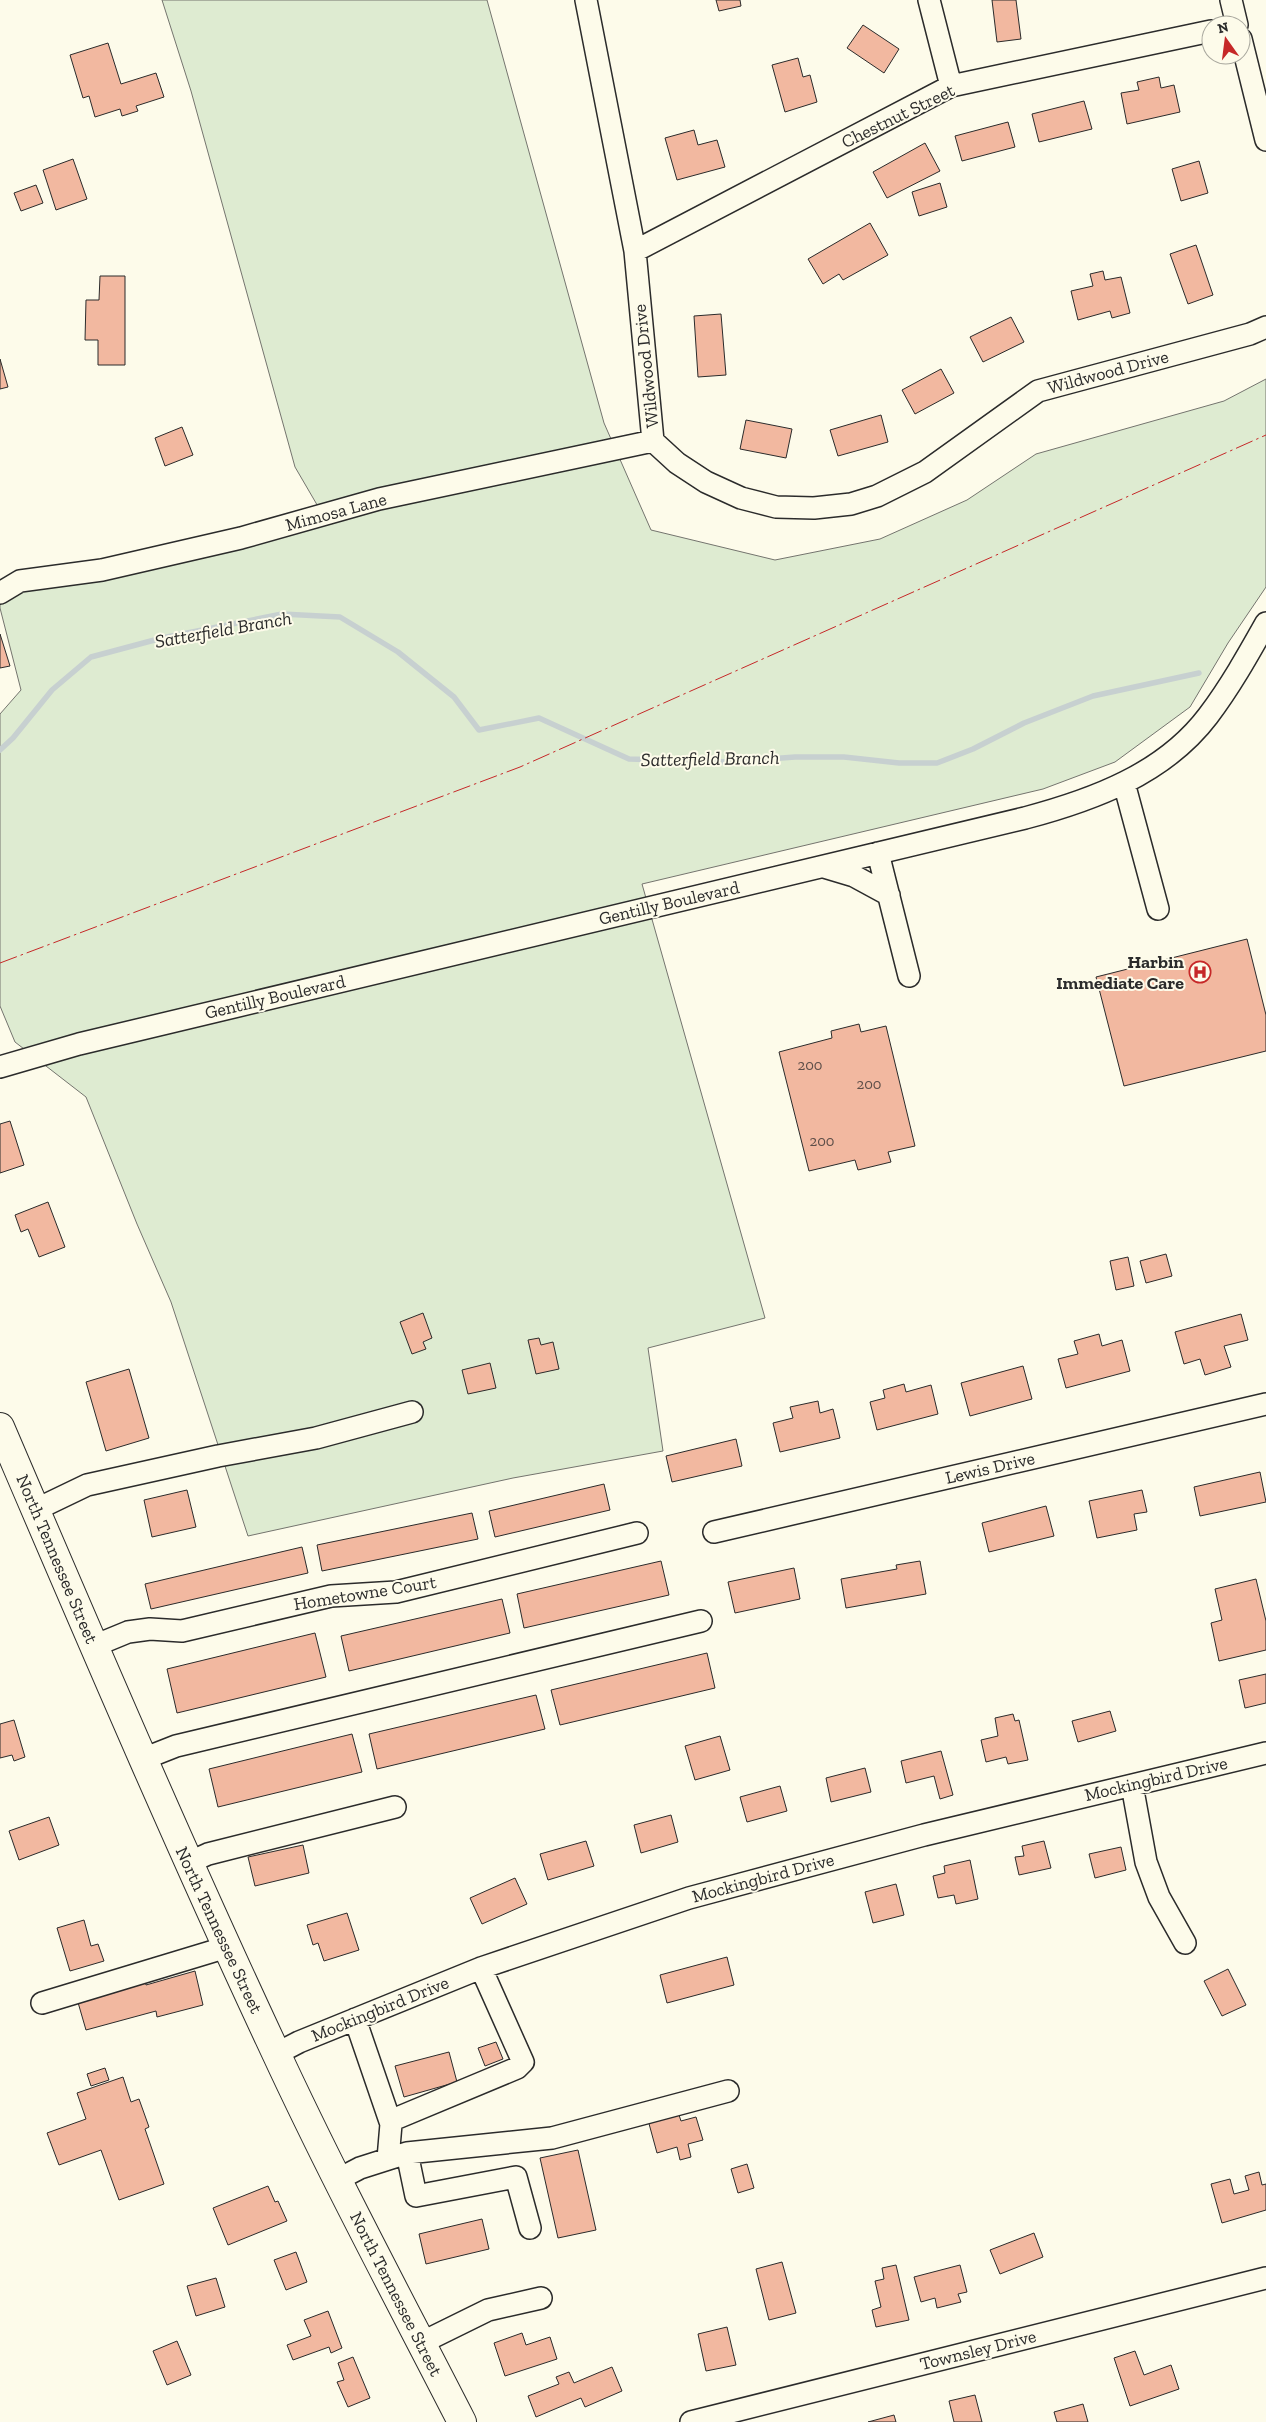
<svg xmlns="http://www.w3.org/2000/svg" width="1266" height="2422" viewBox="0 0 1266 2422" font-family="'Zilla Slab',serif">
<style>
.green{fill:#deebd1;stroke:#74746e}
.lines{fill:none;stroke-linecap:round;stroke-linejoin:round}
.stream{stroke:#c7d0d0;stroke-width:5.5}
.building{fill:#f2b8a0;stroke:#2b2b2b}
.minor-casing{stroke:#2b2b2b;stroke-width:24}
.major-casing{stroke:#2b2b2b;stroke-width:30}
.minor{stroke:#fdfbea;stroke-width:21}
.major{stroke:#fdfbea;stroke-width:28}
.power{stroke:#c62828;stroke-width:1;stroke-dasharray:18 4 2.5 4;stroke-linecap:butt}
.labels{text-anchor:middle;stroke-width:4;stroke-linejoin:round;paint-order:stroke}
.number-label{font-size:15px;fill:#5d4e48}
.street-label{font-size:18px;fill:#2b2b2b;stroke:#fdfbea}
.poi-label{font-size:18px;font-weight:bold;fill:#2b2b2b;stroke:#fdfbea;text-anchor:end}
.water-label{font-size:19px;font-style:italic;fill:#2b2b2b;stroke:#fdfbea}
</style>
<rect width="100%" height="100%" fill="#fdfbea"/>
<path class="green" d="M162,0h325l117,423 47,107 124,30 105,-21 87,-39 69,-46 188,-53 42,-22v208l-38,56 -38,64 -75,55 -72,27 -401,95 123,434 -117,30 15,103 -150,27 -265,58 -77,-234 -34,-78 -51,-127 -71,-55 -15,-36v-292l21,-24 -21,-82v-14l323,-79 -28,-48 -104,-376z"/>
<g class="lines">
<path class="stream" d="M0,750l13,-12 39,-48 39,-33 71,-19 120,-24 58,3 58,35 56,45 25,33 60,-12 90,41 100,3 66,-5h49l55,6h38l36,-14 51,-26 69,-27 106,-23"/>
</g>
<path class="building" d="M716,0h24l1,6 -22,5z
M992,0h24l5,39 -24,3z
M863,25l36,24 -15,24 -37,-25z
M108,43l13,41 35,-11 8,24 -28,9 2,5 -16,5 -2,-7 -25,8 -6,-21 -6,2 -13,-43z
M798,58l5,19 7,-2 7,27 -32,10 -13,-47z
M1159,77l2,11 13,-3 6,27 -53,12 -6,-31 18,-3 -2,-8z
M1084,101l8,28 -53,13 -7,-28z
M1008,122l7,25 -53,14 -7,-25z
M694,130l4,15 19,-5 8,27 -48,13 -12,-42z
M925,143l15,28 -53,27 -14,-26z
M73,159l14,40 -31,11 -13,-40z
M1199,161l9,32 -27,8 -9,-32z
M940,183l7,24 -28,9 -7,-24z
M36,185l7,18 -22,8 -7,-18z
M870,223l18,32 -45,25 -4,-6 -16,10 -15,-25z
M1196,245l17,50 -25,9 -18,-50z
M1103,271l2,9 16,-3 9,36 -18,5 -2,-7 -32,9 -7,-29 22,-5 -3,-12z
M100,276h25v89h-27v-25h-13l1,-40h13z
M721,314l5,61 -28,2 -4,-61z
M1011,317l13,25 -41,20 -13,-25z
M0,359l8,28 -8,2z
M941,369l13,24 -39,21 -13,-24z
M881,415l7,27 -50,14 -8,-26z
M746,420l46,9 -6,29 -46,-9z
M182,427l11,28 -28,11 -10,-28z
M0,634l10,32 -10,2z
M1247,939l19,76v36l-142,35 -28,-109z
M859,1024l2,8 25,-6 29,120 -27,6 3,10 -33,8 -3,-10 -46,11 -30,-119 53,-14 -1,-7z
M10,1121l14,44 -24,8v-49z
M48,1202l17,45 -26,10 -11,-28 -7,3 -6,-17z
M1166,1254l6,22 -26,7 -6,-22z
M1128,1257l6,29 -18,4 -6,-29z
M423,1313l9,25 -9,4 3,7 -14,5 -12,-32z
M1241,1314l7,26 -24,6 7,21 -26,8 -5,-16 -16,5 -9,-32z
M1099,1334l3,12 20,-6 8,31 -64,17 -8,-29 20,-5 -4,-13z
M539,1338l2,7 12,-3 6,27 -23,5 -8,-34z
M490,1363l6,25 -28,6 -6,-24z
M1023,1366l9,33 -62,17 -9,-33z
M129,1369l20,69 -43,13 -20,-69z
M904,1384l2,8 25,-7 7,29 -61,16 -7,-28 15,-4 -2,-8z
M818,1401l2,12 13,-4 7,29 -60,14 -7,-29 20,-5 -3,-11z
M736,1439l6,27 -70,16 -6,-26z
M1260,1472l6,30 -66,14 -6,-29z
M604,1484l6,26 -115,27 -6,-26z
M187,1490l9,37 -44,10 -8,-37z
M1142,1490l5,22 -13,2 3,16 -40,8 -8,-37z
M1046,1506l8,30 -65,16 -7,-29z
M472,1513l6,26 -156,32 -5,-26z
M302,1547l6,26 -157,36 -6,-25z
M661,1561l8,34 -145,33 -7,-34z
M920,1561l6,33 -80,14 -5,-29 56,-10 -1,-4z
M794,1568l6,31 -65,14 -7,-31z
M1256,1579l10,42v29l-47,11 -8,-38 11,-3 -7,-31z
M502,1599l8,34 -161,38 -8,-35z
M315,1633l11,44 -149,36 -10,-44z
M707,1653l8,35 -155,37 -9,-35z
M1266,1674v29l-21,5 -6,-28z
M536,1695l9,34 -168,40 -8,-35z
M1110,1711l6,20 -38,11 -6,-21z
M1013,1714l2,7 4,-1 9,40 -20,4 -2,-7 -20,5 -5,-22 17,-4 -3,-18z
M14,1720l11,37 -11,4 -2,-6 -12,3v-34z
M352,1734l10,38 -144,35 -9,-38z
M720,1736l10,34 -35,10 -10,-34z
M941,1751l12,44 -13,4 -6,-23 -28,7 -5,-22z
M865,1768l6,24 -40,10 -5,-24z
M780,1786l7,25 -40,11 -7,-25z
M671,1815l7,27 -37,11 -7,-28z
M49,1817l10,28 -40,15 -10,-29z
M586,1841l8,25 -46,14 -8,-26z
M1044,1841l7,27 -32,7 -4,-18 9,-1 -2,-10z
M303,1845l6,28 -54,13 -7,-29z
M1121,1847l5,23 -31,8 -6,-24z
M970,1860l8,39 -22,5 -2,-9 -16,3 -5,-22 12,-3 -1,-7z
M515,1878l12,26 -45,20 -12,-26z
M896,1884l8,31 -31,8 -8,-31z
M347,1913l12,37 -35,11 -6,-18 -5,2 -6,-20z
M84,1920l7,26 7,-2 6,17 -34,10 -13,-43z
M727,1957l7,28 -67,18 -7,-28z
M1228,1969l18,36 -24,11 -18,-35z
M195,1971l8,34 -46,12 -1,-6 -70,19 -9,-31 68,-18 1,4z
M496,2042l7,17 -18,7 -7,-18z
M449,2052l8,30 -53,15 -9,-31z
M105,2068l4,12 -18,6 -4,-12z
M123,2077l8,25 8,-3 10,28 -4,2 19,55 -45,16 -18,-50 -42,15 -12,-32 39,-14 -9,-26z
M678,2112l3,9 15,-4 7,23 -15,4 3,13 -11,3 -3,-13 -20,6 -9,-33z
M578,2150l18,80 -38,8 -18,-80z
M747,2164l7,24 -16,5 -7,-24z
M1259,2172l3,13 4,-1v26l-44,13 -11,-39 19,-5 4,15 15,-4 -4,-14z
M268,2186l7,16 3,-1 9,20 -59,24 -15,-37z
M482,2219l7,30 -63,15 -7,-30z
M1034,2233l9,24 -43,17 -10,-24z
M296,2252l11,30 -21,8 -12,-30z
M782,2262l14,51 -27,7 -13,-51z
M896,2265l13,55 -33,7 -4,-17 9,-3 -6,-26 9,-2 -2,-11z
M960,2265l7,27 -9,2 3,8 -24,6 -2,-10 -14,4 -7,-25z
M216,2278l9,29 -29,9 -9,-30z
M328,2311l14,37 -11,5 -2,-6 -36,13 -6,-15 24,-9 -7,-16z
M727,2327l9,38 -30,6 -8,-37z
M522,2333l4,12 24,-8 7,22 -52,17 -11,-33z
M177,2341l14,34 -24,10 -14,-34z
M1135,2351l9,24 27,-10 8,24 -49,17 -16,-48z
M353,2357l17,41 -22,9 -11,-25 7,-2 -6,-17z
M612,2367l10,24 -37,16 -4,-9 -45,19 -8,-21 31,-12 -3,-7 13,-5 5,11z
M975,2395l7,27h-28l-5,-21z
M1083,2404l5,18h-31l-3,-10z
M894,2415l2,7h-28z"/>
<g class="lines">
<g class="minor-casing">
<path id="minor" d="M586,0l49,251 18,190 24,22 29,19 35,16 35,9 38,1 37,-4 26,-8 48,-24 113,-81 212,-57 16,-7
M929,0l22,86
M1231,0l6,25
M1241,39l25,101
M635,251l316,-165 260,-55
M0,593l20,-12 82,-11 139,-32 138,-39 274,-58
M1124,783l34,126
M878,853l31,123
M824,867l30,9 35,19
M0,1067l79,-23 946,-226c68,-18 139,-44 183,-102 22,-29 40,-61 58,-93
M35,1510l52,-25 131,-29 98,-18 96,-26
M714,1532l552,-128
M94,1646l34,-14 22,-3 32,2 149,-35 65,-4 241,-59
M143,1759l33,-13 525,-125
M1132,1785l14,77 13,35 26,46
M188,1863l20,-9 187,-47
M42,2003l185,-56
M355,2019l36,105 -3,35
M276,2054l23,-12 182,-74 208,-70 235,-63 342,-82
M390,2121l127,-53 6,-6 -42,-94
M407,2153l9,43 100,-19 14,51
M337,2180l23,-12 47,-15 145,-15 176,-47
M421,2343l67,-33 53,-12
M691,2422l575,-144"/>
</g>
<g class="major-casing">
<path id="major" d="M0,1427c90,210 179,419 276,626 58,125 123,246 186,369"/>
</g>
<use href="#minor" class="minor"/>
<use href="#major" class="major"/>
<path class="power" d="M0,963l520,-196 746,-332"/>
</g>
<defs>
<g id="hospital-ring" transform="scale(1.125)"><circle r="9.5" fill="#fdfbea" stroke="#c62828" stroke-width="1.5"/><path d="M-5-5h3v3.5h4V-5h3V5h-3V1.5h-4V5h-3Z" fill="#c62828"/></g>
</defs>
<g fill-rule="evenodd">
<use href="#hospital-ring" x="1200" y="972"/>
</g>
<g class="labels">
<g class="number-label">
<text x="810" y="1070">200</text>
<text x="869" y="1089">200</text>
<text x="822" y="1146">200</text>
</g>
<g class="street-label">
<text transform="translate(898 116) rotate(-26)" y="6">Chestnut Street</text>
<text transform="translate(646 366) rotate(-96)" y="6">Wildwood Drive</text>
<text transform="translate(1108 372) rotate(-15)" y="6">Wildwood Drive</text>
<text transform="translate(336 512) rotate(-15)" y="6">Mimosa Lane</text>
<text transform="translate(669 903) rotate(-13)" y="6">Gentilly Boulevard</text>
<text transform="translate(275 997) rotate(-13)" y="6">Gentilly Boulevard</text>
<text transform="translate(990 1468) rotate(-13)" y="6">Lewis Drive</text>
<text transform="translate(57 1559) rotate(67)" y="6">North Tennessee Street</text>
<text transform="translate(365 1593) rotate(-9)" y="6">Hometowne Court</text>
<text transform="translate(1156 1779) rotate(-13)" y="6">Mockingbird Drive</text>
<text transform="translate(763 1878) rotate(-15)" y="6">Mockingbird Drive</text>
<text transform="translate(219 1930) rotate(65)" y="6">North Tennessee Street</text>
<text transform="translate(380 2009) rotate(-22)" y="6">Mockingbird Drive</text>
<text transform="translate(396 2294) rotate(63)" y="6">North Tennessee Street</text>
<text transform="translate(978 2350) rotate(-14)" y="6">Townsley Drive</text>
</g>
<g class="poi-label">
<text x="1184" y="968">Harbin<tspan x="1184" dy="21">Immediate Care</tspan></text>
</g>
<g class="water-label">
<text transform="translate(223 629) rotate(-10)" y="7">Satterfield Branch</text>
<text transform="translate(710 758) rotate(-1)" y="7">Satterfield Branch</text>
</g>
</g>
<g transform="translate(1226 40) rotate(346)"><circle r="24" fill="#fdfbea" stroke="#a9a89e"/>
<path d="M0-4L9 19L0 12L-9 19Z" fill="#c62828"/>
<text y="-8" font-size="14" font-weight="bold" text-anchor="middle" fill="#2b2b2b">N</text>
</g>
</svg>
